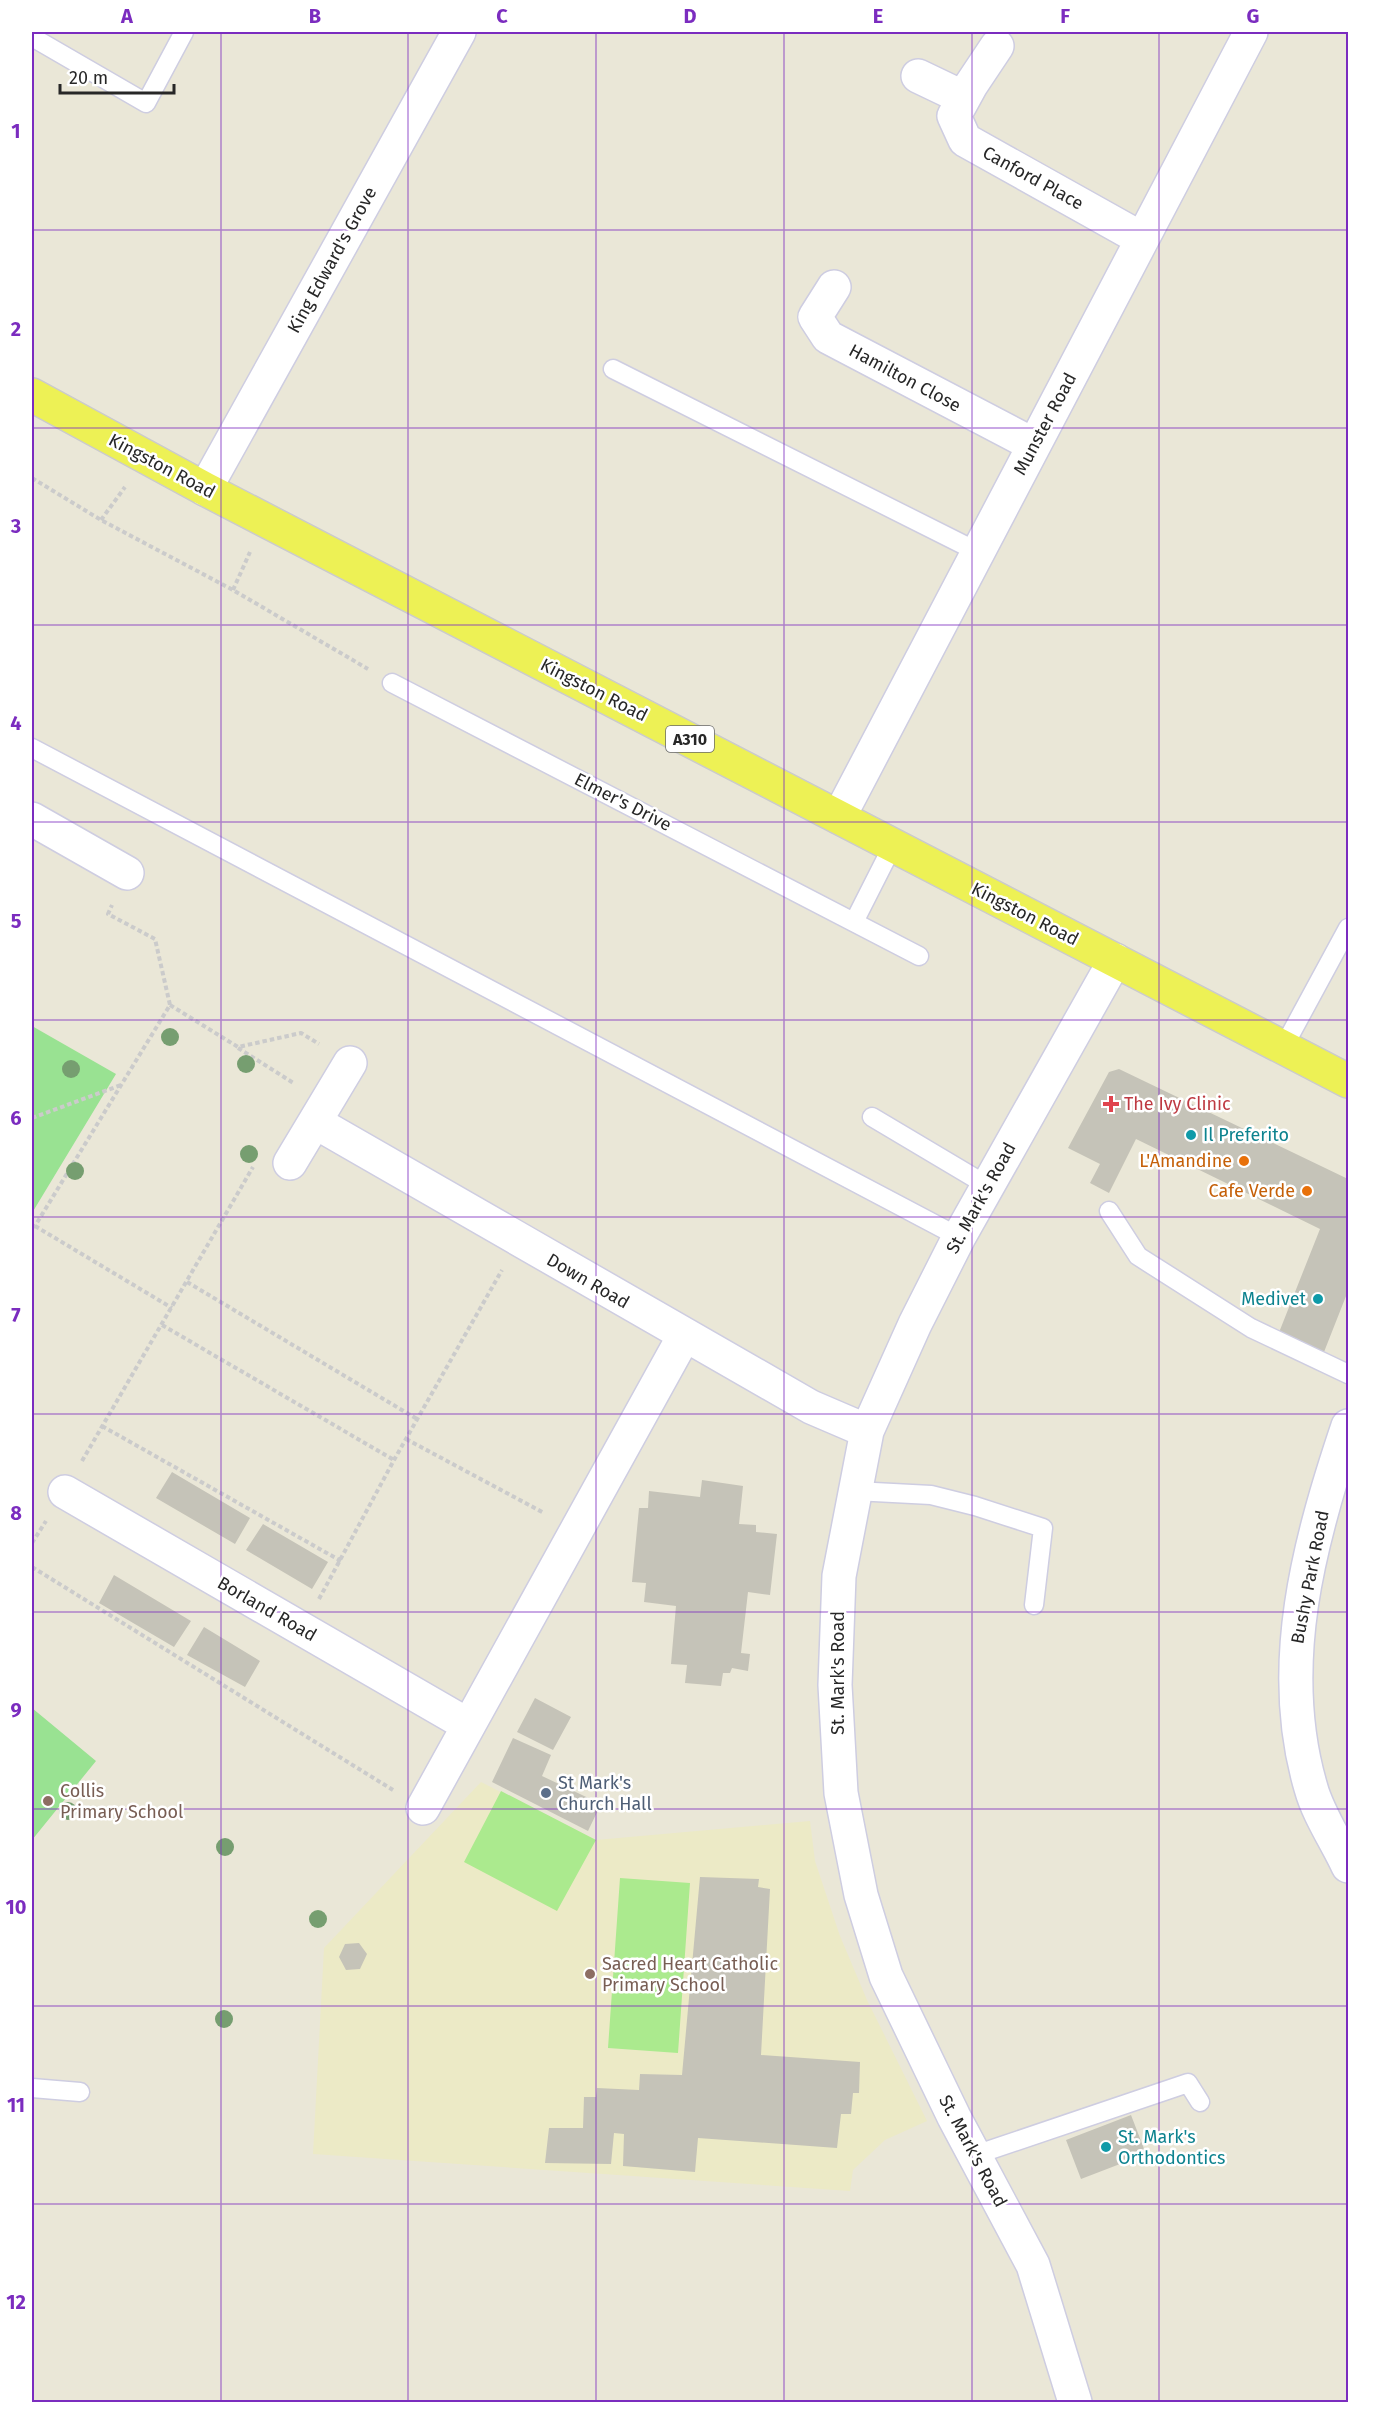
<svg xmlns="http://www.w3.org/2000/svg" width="1380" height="2434" viewBox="0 0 1380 2434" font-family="'Fira Sans',sans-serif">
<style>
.education{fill:#eceac6}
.green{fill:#99e292}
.pitch{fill:#abea8e}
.building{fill:#c5c3b8}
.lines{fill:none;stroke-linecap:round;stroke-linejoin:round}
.lane-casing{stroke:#cecde1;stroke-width:21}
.street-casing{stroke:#cecde1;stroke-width:36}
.primary-casing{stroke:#cbcbcb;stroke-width:36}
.path{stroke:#cbcbcb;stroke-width:4;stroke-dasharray:4.5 3;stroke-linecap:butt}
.lane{stroke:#fff;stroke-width:18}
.street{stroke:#fff;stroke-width:33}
.primary{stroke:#edf155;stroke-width:33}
.tree{fill:#769e70}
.grid{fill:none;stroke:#7b2cbf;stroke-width:1.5;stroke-opacity:0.55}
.health-dot{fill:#e0444e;stroke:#fff;stroke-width:2}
.culture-dot{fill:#0f9aa8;stroke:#fff;stroke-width:2}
.food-dot{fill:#e8710a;stroke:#fff;stroke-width:2}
.service-dot{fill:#5c6f8a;stroke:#fff;stroke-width:2}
.education-dot{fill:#8d6e63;stroke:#fff;stroke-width:2}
.labels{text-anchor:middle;stroke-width:5;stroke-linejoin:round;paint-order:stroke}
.shield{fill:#fff;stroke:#686868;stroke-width:1.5}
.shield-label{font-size:16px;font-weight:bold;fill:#272727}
.street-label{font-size:18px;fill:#272727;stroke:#fff}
.health-label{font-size:18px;fill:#be3a42;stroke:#fff;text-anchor:start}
.culture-label{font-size:18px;fill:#0d838f;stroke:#fff;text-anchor:start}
.food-label{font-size:18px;fill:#c56008;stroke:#fff;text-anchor:end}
.service-label{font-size:18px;fill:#4e5e75;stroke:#fff;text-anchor:start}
.education-label{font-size:18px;fill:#785e54;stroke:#fff;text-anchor:start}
.neatline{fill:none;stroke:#7b2cbf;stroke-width:2}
.grid-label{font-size:20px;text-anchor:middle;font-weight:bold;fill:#7b2cbf}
</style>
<rect width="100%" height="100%" fill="#eae7d7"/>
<path class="education" d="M481,1782l115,58 214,-19 5,40 25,75 27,64 60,121 -42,19 -32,30 -3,21 -537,-37 11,-206z"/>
<path class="green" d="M32,1026l84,48 -84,139z
M32,1708l64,53 -64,79z"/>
<path class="pitch" d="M501,1791l95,49 -39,71 -93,-49z
M620,1878l70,5 -12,170 -70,-5z"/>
<path class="building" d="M1119,1069l229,110v112l-24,61 -46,-17 42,-106 -184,-90 -27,54 -19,-10 10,-19 -32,-16 41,-76z
M172,1472l78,46 -15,26 -79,-46z
M702,1480l41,6 -4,38 17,1v7l21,2 -7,61 -22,-3 -7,61 9,1 -2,17 -16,-3 -2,5h-7l-2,13 -36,-3 2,-18 -16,-1 5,-58 -32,-4 2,-19 -14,-1 7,-74h9l1,-17 51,6z
M263,1524l65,38 -16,27 -66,-39z
M114,1575l77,46 -17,26 -75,-44z
M204,1627l56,34 -15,26 -58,-32z
M535,1698l36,19 -18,33 -36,-18z
M513,1738l38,17 -9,21 59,28 -13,27 -96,-49z
M700,1877l59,2 -1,8 12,2 -9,166 99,7 -1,31h-6l-2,21h-10l-4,34 -139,-10 -3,34 -72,-6 1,-32 -10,-1 -3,31 -66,-1 4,-35h34l1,-31h12l1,-9 42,2 1,-16 42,1z
M359,1943l8,11 -7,15 -14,1 -7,-13 6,-13z
M1131,2115l15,39 -65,25 -15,-39z"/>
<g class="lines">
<g class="lane-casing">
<path id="lane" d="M32,37l114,66 38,-71
M613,369l365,183
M392,683l527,273
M32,748l927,489
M854,922l39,-77
M1283,1048l65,-120
M872,1117l116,69
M1109,1211l29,45 113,72 97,46
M855,1491l76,4 44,11 68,22 -9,77
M32,2088l48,4
M975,2155l213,-72 12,19"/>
</g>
<g class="street-casing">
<path id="street" d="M997,46l-26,39 -17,31 11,24 177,99
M918,76l46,22
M834,287l-19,30 13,20 206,108
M205,489l254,-457
M839,817l412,-785
M32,819l95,54
M315,1122l496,285 56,24
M290,1163l60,-100
M1348,1426c-39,116 -73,241 -37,362 7,26 26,54 37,78
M65,1492l403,233
M423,1808l261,-472
M1075,2402l-42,-137 -79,-148 -68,-141 -25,-81 -20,-102 -6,-108 4,-109 28,-145 48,-107 44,-87 156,-277"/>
</g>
<g class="primary-casing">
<path id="primary" d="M32,395l173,94 1143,592"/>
</g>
<path class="path" d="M32,478l69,42 132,70 135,79
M101,520l24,-33
M233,590l17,-38
M170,1005l68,42 63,-14 18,11
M238,1048l57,36
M32,1118l89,-33
M35,1226l137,82
M32,1227l3,-1 135,-221 -15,-66 -47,-25 4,-9
M187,1282l230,137
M162,1325l232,135
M102,1426l239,135
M406,1439l138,74
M82,1461l171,-294
M32,1543l14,-22
M32,1567l361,223
M319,1599l75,-139 108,-190"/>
<use href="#lane" class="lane"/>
<use href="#street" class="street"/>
<use href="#primary" class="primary"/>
</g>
<g class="tree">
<circle cx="170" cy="1037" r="9"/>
<circle cx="246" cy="1064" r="9"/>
<circle cx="71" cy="1069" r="9"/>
<circle cx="249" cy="1154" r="9"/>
<circle cx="75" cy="1171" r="9"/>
<circle cx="68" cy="1811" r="9"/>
<circle cx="225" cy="1847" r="9"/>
<circle cx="318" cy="1919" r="9"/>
<circle cx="224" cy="2019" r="9"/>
</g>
<path class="grid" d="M221,32v2370M408,32v2370M596,32v2370M784,32v2370M972,32v2370M1159,32v2370M32,230h1316M32,428h1316M32,625h1316M32,822h1316M32,1020h1316M32,1217h1316M32,1414h1316M32,1612h1316M32,1809h1316M32,2006h1316M32,2204h1316"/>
<path class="health-dot" d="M1108 1095h6v6h6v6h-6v6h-6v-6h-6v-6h6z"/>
<g class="culture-dot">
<circle cx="1191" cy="1135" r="6"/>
<circle cx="1318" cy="1299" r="6"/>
<circle cx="1106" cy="2147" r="6"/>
</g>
<g class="food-dot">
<circle cx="1244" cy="1161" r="6"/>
<circle cx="1307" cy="1191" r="6"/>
</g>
<circle class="service-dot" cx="546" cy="1793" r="6"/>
<g class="education-dot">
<circle cx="48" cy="1801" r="6"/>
<circle cx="590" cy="1974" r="6"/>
</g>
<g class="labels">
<rect class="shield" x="666" y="726" width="48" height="26" rx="4.5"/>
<g class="shield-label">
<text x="690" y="745">A310</text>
</g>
<g class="street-label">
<text transform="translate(1033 178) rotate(29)" y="6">Canford Place</text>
<text transform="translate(332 260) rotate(-61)" y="6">King Edward's Grove</text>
<text transform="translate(905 378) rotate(28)" y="6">Hamilton Close</text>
<text transform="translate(1045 424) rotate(-62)" y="6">Munster Road</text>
<text transform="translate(162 466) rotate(28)" y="6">Kingston Road</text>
<text transform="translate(594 690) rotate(27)" y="6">Kingston Road</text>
<text transform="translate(623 802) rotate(27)" y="6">Elmer's Drive</text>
<text transform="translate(1025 914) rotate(27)" y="6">Kingston Road</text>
<text transform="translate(981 1198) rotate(-61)" y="6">St. Mark's Road</text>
<text transform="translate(588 1281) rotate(30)" y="6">Down Road</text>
<text transform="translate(1310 1577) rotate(-79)" y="6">Bushy Park Road</text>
<text transform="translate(267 1609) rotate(30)" y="6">Borland Road</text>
<text transform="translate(838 1673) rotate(-90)" y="6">St. Mark's Road</text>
<text transform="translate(973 2151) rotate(62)" y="6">St. Mark's Road</text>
</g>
<g class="health-label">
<text x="1124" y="1110">The Ivy Clinic</text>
</g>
<g class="culture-label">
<text x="1203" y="1141">Il Preferito</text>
<text x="1306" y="1305" text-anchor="end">Medivet</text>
<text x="1118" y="2143">St. Mark's<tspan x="1118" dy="21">Orthodontics</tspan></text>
</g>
<g class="food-label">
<text x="1232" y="1167">L'Amandine</text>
<text x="1295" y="1197">Cafe Verde</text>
</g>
<g class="service-label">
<text x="558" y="1789">St Mark's<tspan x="558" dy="21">Church Hall</tspan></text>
</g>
<g class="education-label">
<text x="60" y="1797">Collis<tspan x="60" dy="21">Primary School</tspan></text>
<text x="602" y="1970">Sacred Heart Catholic<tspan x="602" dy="21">Primary School</tspan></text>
</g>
</g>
<rect width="1380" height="2434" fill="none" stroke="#ffffff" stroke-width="66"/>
<path d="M60 84v9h114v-9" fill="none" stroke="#272727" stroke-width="3"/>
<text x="69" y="84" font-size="18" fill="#272727" stroke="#ffffff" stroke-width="4.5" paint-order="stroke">20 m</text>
<rect x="33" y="33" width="1314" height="2368" class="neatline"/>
<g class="grid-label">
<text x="127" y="23">A</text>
<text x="315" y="23">B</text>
<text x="502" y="23">C</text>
<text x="690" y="23">D</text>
<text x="878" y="23">E</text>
<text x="1065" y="23">F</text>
<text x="1253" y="23">G</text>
<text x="16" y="138">1</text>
<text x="16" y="336">2</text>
<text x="16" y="533">3</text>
<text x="16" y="730">4</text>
<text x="16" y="928">5</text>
<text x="16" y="1125">6</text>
<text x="16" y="1322">7</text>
<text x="16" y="1520">8</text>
<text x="16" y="1717">9</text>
<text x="16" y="1914">10</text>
<text x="16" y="2112">11</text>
<text x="16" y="2309">12</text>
</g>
</svg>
